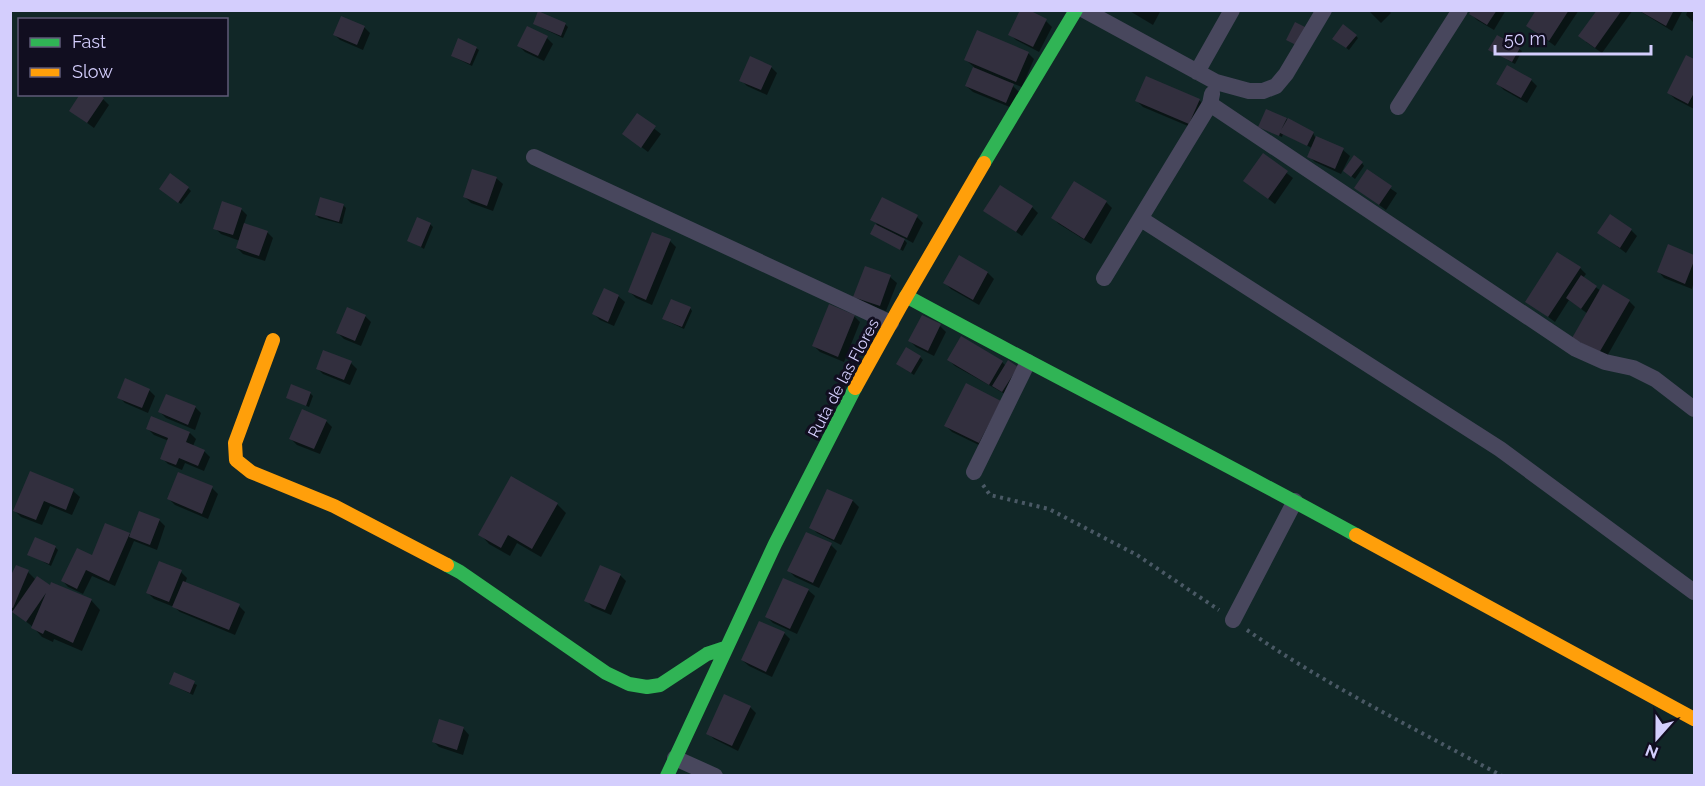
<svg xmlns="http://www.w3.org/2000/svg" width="1705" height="786" viewBox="0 0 1705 786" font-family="Raleway,sans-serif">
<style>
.green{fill:#112727;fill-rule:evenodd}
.shadow{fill:#0007}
.building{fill:#322f3e}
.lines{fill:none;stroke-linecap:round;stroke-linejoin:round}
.path{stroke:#4a5965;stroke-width:4;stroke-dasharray:3 4.5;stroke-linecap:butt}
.street{stroke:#48475d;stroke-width:16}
.fast{stroke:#30b455;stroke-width:14}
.slow{stroke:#ff9f0a;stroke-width:14}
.labels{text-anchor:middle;stroke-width:6;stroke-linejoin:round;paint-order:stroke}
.street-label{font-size:16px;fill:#d4cefd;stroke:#110e20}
</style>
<rect width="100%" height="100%" fill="#14121c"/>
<path class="green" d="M11,11h1683v764h-1683zM20,20h206v74h-206z"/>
<path class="shadow" d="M1128,10h33l-8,15z
M1368,10h20l3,3 -10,10z
M1473,10h33l-12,20 -17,-10 -6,-6z
M1538,10h41l-24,36 -27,-20z
M1598,10h35l-31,43 -16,-11z
M1638,10h45l-11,21z
M1688,10h6v13l-8,-8z
M1046,21l6,6 -13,25 -23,-12 -6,-6z
M534,24h31l3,3 -5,11z
M364,27l6,6 -7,17 -23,-10 -6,-6z
M1356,36l2,2 -9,12 -12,-9z
M547,38l6,6 -9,17 -19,-9 -6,-6z
M476,48l3,2 -7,16 -20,-10z
M1519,49l3,2 -7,13 -22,-12z
M1028,53l6,6 -12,28 -13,-5 10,10 -7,16 -39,-16 -7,-6 8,-19 -8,-7z
M1687,57l7,4v48l-19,-10 -6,-6z
M771,67l6,6 -10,22 -20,-9 -6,-6z
M1531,80l6,6 -10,17 -23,-13 -6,-6z
M103,99l6,6 -15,23 -23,-17z
M1199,100l6,6 -10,23 -52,-22 -6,-6z
M637,115l24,19 -13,18 -24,-18z
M1286,119l27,14 2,4 28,13 7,6 -9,18 -26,-12 -6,-6 3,-8 -29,-14 -1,3 -22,-10z
M1263,155l30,23 -18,26 -30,-23z
M1362,163l2,3 -9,13 -8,-6z
M1367,172l30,21 -11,17 -30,-22z
M496,178l7,6 -10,27 -22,-8 -6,-6z
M188,188l3,3 -10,13 -17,-12z
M882,199l35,18 6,6 -10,20 -11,-6 5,6 -4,8 -31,-17 5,-10 -5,-5z
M1106,202l6,6 -21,36 -32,-20 -6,-6z
M343,205l3,3 -4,16 -23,-6 -3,-3z
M1032,207l6,6 -16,23 -37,-26z
M241,209l6,6 -3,9 23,8 6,6 -8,23 -22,-7 -6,-6 3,-7 -19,-7 -6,-6z
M430,224l3,3 -9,22 -15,-9z
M1631,230l6,6 -11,17 -27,-20z
M670,241l6,6 -24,58 -16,-7 -6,-6z
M1669,246l25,10v25l-2,8 -28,-11 -6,-7z
M959,257l29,16 6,6 -15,26 -28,-16 -6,-6z
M866,268l24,9 7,6 -11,28 -25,-9 -6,-6z
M1580,268l6,6 -3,4 18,13 28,10 6,6 -29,51 -26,-15 8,-29 -19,-14 -14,22 -28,-21z
M618,296l7,6 -11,24 -14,-6 -6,-6z
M690,308l2,3 -8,18 -21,-10z
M365,316l6,6 -10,24 -17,-7 -6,-6z
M854,316l6,6 -16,40 -24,-10 -6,-6z
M940,326l6,6 -12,24 -18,-9 -6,-6z
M920,357l3,3 -9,15 -14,-9z
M949,360l53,2 4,4 14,5 -15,23 -50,-28z
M351,363l6,6 -7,16 -27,-11 -6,-6z
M149,390l6,6 -7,17 -23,-10 -6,-6z
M310,393l3,3 -4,11 -21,-9z
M1000,402l-15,46 -33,-16 -6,-6z
M195,407l6,6 -6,17 -29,-12 -6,-6z
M152,418l38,15 6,6 -3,7 11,5 6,6 -6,14 -19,-8 -3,7 -14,-6 -6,-6 7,-17 -15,-6 -6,-6z
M326,421l6,6 -12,27 -23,-9 -6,-6z
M31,473l42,18 7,6 -8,18 -22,-9 -8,19 -21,-8 -6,-6z
M212,488l6,6 -10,25 -33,-14 -6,-6z
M828,491l25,10 6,6 -18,38 -24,-12 -6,-6z
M557,504l9,9 -25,44 -24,-14 -7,13 -21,-12 -9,-10z
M159,520l6,6 -8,24 -23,-9 -19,45 -23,-10 -9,18 -15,-7 -6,-7 31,-23 13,-32 26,10z
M831,545l6,6 -18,37 -24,-11 -6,-6z
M55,547l3,3 -7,16 -22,-12z
M28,572l8,8 15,7 40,13 9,10 -18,41 -28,-12 -1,3 -11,-5 -9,-10 -23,-18v-31z
M181,572l6,6 -2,5 54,23 6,6 -10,23 -55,-23 -6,-5 -20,-8 -6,-6z
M620,575l6,6 -15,34 -19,-8 -6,-7z
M784,580l24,10 7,6 -18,38 -24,-11 -6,-6z
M784,633l6,6 -18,38 -23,-11 -7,-6z
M175,674l22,11 -4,10 -23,-11z
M750,707l6,6 -18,38 -24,-12 -6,-6z
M463,728l6,7 -6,20 -24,-8 -6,-6z"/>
<path class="building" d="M1020,10h9l18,9 -14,28 -25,-12z
M1471,10h26l-10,15 -18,-11z
M1536,10h33l-20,31 -23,-15z
M1597,10h25l-27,38 -17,-12z
M1638,10h36l-8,16z
M538,11l28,12 -5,13 -28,-12z
M341,16l24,10 -8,19 -24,-10z
M1295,22l12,6 -9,18 -12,-6z
M1343,24l14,11 -11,13 -14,-9z
M527,26l21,10 -10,20 -21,-10z
M977,30l52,22 -13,30 -52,-22z
M1497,35l23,13 -8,14 -24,-12z
M458,38l19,9 -7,17 -19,-8z
M1686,55l8,4v34l-6,11 -21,-11z
M750,56l22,10 -11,24 -22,-9z
M1507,65l25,14 -11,19 -25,-14z
M973,67l41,17 -8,19 -41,-17z
M1146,76l54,23 -11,25 -54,-23z
M80,94h19l5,4 -17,25 -18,-12z
M1266,109l21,9 -6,12 7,-12 26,14 -7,14 -27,-13 -1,3 -21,-9z
M637,113l19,13 -15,22 -19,-14z
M1316,136l28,12 -9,21 -28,-12z
M1263,153l25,18 -20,28 -25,-18z
M1354,155l9,7 -12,15 -8,-6z
M472,169l25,8 -10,29 -24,-9z
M1367,169l25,17 -13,19 -25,-17z
M170,173l19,14 -11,16 -19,-14z
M1074,181l33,20 -23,38 -33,-21z
M1000,185l33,21 -17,26 -33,-21z
M320,197l24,7 -5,18 -24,-7z
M882,197l36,18 -11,23 -37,-18z
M222,201l20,7 -9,27 -20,-6z
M1610,214l22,15 -12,19 -23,-15z
M417,217l14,6 -10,24 -14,-6z
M244,223l24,8 -9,25 -23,-8z
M875,224l30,15 -5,11 -30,-16z
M652,232l19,7 -25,61 -18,-8z
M1668,244l26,11v6l-9,23 -28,-12z
M1557,252l24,15 -33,50 -23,-15z
M959,255l29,17 -15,28 -30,-17z
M865,266l26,9 -11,31 -27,-9z
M1581,275l16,11 -16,23 -15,-11z
M1603,284l27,16 -31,53 -27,-15z
M604,288l15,7 -11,27 -16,-8z
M671,299l20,8 -9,20 -20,-8z
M829,304l26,11 -17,42 -26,-11z
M347,307l19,8 -11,26 -19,-8z
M922,315l19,9 -13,27 -20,-10z
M961,336l42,25 -14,24 -42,-25z
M906,347l15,9 -10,17 -15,-9z
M323,350l29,11 -8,19 -28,-11z
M1008,360l10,7 -16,25 -10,-6z
M125,378l25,11 -8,19 -25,-10z
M966,383l35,18 -22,42 -35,-17z
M291,384l20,8 -5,14 -20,-8z
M166,394l30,12 -8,19 -30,-13z
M302,409l25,11 -13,29 -25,-10z
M151,416l39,16 -4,10 19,8 -7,16 -19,-8 -3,7 -16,-6 8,-21 -22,-9z
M30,471l44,18 -8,21 -22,-9 -8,19 -23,-9z
M178,472l35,14 -11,28 -35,-15z
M511,476l47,27 -26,46 -24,-14 -7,13 -23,-13z
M827,489l26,11 -19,40 -25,-12z
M139,511l21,8 -10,26 -21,-8z
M105,523l25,10 -21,48 -23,-11 -9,19 -16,-8 16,-33 15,7z
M806,532l26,11 -19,40 -26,-12z
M35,537l21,9 -7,18 -22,-9z
M159,561l23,9 -13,32 -23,-9z
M16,565l13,5 -16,38 -3,-1v-30z
M600,565l21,9 -16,36 -21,-9z
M37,576l13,9 1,-3 41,17 -19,44 -28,-13 -2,4 -12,-6 15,-35 -20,29 -14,-10z
M783,578l26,11 -19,40 -25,-12z
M183,581l57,23 -11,26 -57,-23z
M759,621l26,11 -19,40 -25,-12z
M174,672l21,9 -5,12 -21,-9z
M724,694l27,12 -19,40 -26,-12z
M439,719l25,8 -7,23 -25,-8z"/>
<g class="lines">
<path class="path" d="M983,485l7,10 59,14 88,46 82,55
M1247,630c80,56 169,99 255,146"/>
<path class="street" d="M1084,10l132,72 33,9h14l13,-5 10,-12 38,-64
M1197,72l35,-62
M1210,104l366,245 29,13 28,6 22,11 39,30
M1398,107l62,-97
M534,157l357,166
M1141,219l359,230 194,143
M1104,278l106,-174 2,-10
M974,472l54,-110
M1233,620l62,-119
M675,758l40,18"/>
<path class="fast" d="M984,163l92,-153
M906,296c149,81 301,157 450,239
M447,565l13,7 146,101 23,11 18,3 13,-2 47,-31 18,-6
M667,776l108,-232 80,-156"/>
<path class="slow" d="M273,340l-38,103 1,17 15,12 83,34 113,59
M855,388l45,-81 84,-144
M1356,535l338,184"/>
</g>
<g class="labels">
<g class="street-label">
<text transform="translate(843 378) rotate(-62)" y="6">Ruta de las Flores</text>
</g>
</g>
<rect width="1705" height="786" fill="none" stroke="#d4cefd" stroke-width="24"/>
<rect x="18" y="18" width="210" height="78" fill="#110e20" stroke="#5f5b78" stroke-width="1.5"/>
<rect x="30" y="38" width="30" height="9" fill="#30b455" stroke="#5f5b78" stroke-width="1.5"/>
<text x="72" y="48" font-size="18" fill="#d4cefd">Fast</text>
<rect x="30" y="68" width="30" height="9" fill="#ff9f0a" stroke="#5f5b78" stroke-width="1.5"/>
<text x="72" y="78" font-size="18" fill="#d4cefd">Slow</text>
<g transform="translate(1657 738) rotate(201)" stroke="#110e20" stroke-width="4.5" paint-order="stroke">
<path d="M0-4.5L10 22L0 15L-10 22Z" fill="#d4cefd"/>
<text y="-9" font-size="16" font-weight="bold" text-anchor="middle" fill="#d4cefd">N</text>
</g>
<path d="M1495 45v9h156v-9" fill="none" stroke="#d4cefd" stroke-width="3"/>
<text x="1504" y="45" font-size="18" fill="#d4cefd" stroke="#110e20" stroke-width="4.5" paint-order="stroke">50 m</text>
</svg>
